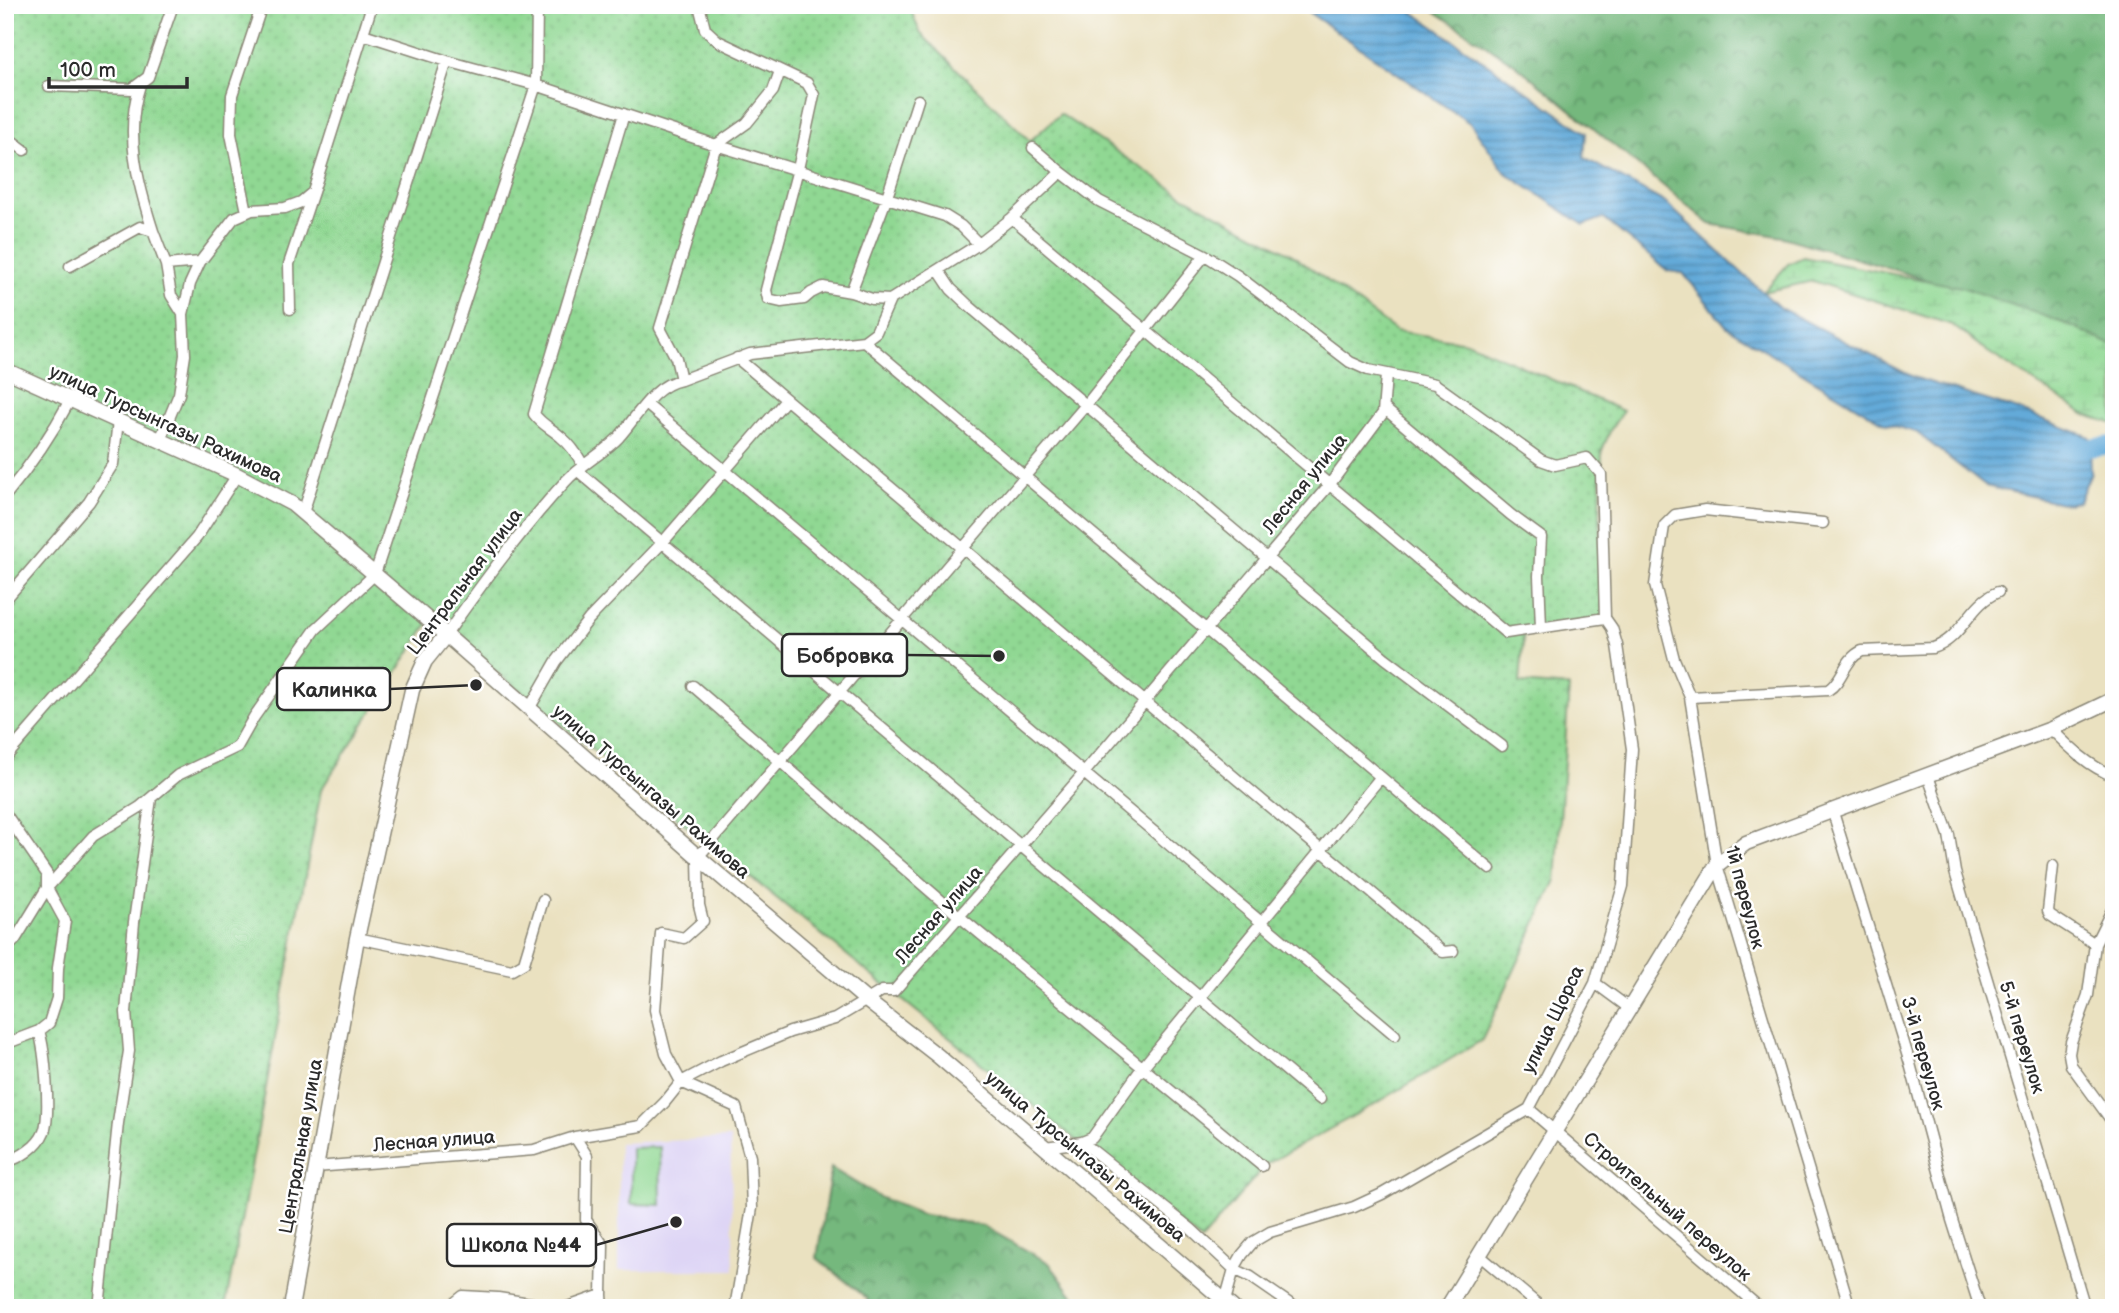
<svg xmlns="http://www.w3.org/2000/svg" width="2119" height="1313" viewBox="0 0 2119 1313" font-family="'Balsamiq Sans',sans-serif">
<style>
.built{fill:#ded5f5}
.green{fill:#90d893;stroke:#5e825f;stroke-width:2}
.forest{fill:url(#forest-crowns);stroke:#507254;stroke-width:2}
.wetland{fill:url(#wetland-marsh);stroke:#5e825f;stroke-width:2}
.garden{fill:url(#garden-dots);stroke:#5e825f;stroke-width:2}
.water{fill:url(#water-rules);stroke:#476a82;stroke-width:2}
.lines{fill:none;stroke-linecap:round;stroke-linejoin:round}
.river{stroke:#63aad9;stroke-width:18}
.minor-casing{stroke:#8a8676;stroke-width:13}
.tertiary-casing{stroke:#8a8676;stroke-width:17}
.minor{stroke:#fff;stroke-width:10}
.tertiary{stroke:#fff;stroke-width:14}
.labels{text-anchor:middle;stroke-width:5;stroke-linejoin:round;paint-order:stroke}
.street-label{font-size:19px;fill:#2b2b2b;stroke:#fff}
.leader{fill:none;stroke:#2b2b2b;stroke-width:2.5}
.callout-dot{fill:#2b2b2b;stroke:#fff;stroke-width:2.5}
.callout{fill:#fff;stroke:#2b2b2b;stroke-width:2.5}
.callout-label{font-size:21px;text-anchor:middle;font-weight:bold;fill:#2b2b2b}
</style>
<defs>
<pattern id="forest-crowns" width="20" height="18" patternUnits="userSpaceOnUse" patternTransform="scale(1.75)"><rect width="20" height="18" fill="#74b87d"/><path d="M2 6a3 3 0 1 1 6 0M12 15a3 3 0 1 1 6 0" fill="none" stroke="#5f9667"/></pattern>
<pattern id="wetland-marsh" width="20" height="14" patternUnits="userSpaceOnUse" patternTransform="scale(1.75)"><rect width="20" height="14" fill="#90d893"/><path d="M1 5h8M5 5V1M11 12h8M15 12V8" fill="none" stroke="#7cba7f"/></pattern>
<pattern id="garden-dots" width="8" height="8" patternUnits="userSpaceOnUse" patternTransform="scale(1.75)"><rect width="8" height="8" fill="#90d893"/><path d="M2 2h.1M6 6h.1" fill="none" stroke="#7cba7f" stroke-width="1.8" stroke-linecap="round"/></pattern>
<pattern id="water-rules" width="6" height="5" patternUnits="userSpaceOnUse" patternTransform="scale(1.75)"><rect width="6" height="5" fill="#63aad9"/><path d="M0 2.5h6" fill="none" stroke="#528bb0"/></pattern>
</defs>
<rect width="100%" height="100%" fill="#fff"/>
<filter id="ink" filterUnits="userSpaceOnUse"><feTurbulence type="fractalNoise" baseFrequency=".0143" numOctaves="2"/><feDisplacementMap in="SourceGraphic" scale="14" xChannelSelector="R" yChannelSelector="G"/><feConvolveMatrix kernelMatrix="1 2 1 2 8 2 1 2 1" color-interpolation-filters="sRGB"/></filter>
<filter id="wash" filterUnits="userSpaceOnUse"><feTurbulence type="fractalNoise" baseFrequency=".00686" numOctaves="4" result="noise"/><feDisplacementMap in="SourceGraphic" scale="28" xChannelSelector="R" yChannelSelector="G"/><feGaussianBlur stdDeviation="1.57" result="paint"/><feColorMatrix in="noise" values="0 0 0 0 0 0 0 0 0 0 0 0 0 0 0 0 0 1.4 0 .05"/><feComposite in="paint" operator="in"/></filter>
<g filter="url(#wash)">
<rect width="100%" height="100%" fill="#eae1c0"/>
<path class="built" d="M730,1138l4,132h-115v-127z"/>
<path class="green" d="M660,1147l1,58 -30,-1v-56z"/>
<path class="forest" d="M1425,5h689v348l-20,-16 -179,-61 -132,-39 -73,-13 -194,-159z
M831,1168l48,29 41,17 63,12 66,37 22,30 16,15h-222l3,-9 -51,-41z"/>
<path class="wetland" d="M1803,257l158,30 103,36 50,23v78l-28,-9 -98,-63 -36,-27 -139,-44 -50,11 25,-28z"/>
<path class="garden" d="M5,5h904l11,28 110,108 30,-27 125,83 106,57 105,77 71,11 156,69 -12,18 -9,21 -2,67 4,102 -80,9 -4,55 49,4 -13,193 -74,160 -100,60 -117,65 -64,76 -770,-622 -110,171 -96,518h-220z"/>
<path class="water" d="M1298,5h105l183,128 -2,25 82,45 114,105 133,69 105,33 72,27 1,35 -12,29 -12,3 -82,-18 -69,-54 -30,-8 -159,-97 -44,-54 -15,-2 -65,-53 -19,7 -78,-52 -35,-49z"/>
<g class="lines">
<path class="river" d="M2069,450l45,-5"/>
</g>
</g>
<g filter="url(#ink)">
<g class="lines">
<g class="minor-casing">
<path id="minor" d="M699,5l6,24 13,12 89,42 7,12 -16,74 -32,121 2,9 13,3 23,-3 7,-6 12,-6 28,5
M363,34l84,27 89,24 180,60 229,71 16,10 18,18
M140,85c-16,48 -2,99 13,146
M49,86l83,3 16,-12 25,-72
M5,129l3,9 16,12
M1033,148l28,24 38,29 106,54 33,21 112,86 18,8 67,14 106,76 14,5 32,-7 14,16 4,144 7,10 5,17 15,104 -9,137 -28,97 -66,126 -147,85 -28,13 -84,25 -17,10 -11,13 -8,14 -9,32
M247,212l-16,-78 1,-39 30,-90
M1012,218l494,415 99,-15
M166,265l34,-3
M70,266l70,-39 13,4 13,34 5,30 12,19
M939,271l12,18 18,17 416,352 117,88
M890,300l-18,-1 -21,-7 36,-95 31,-97
M290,309l-1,-45 24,-72
M864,341l626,528
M737,358l679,572 27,22 10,-1
M681,380l-5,-22 -16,-30 56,-183 31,-22 26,-32 7,-20
M646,404l749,631
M1385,409l126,106 30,22 -2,39 2,51
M160,440l19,-46 6,-39 -2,-41 7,-30 10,-22 34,-44 18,-8 33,-2 16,-6 12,-10 59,-187
M583,465c-6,-11 -12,-20 -22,-28 -10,-9 -19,-12 -27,-23l90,-300
M578,471l742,628
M5,496c25,-30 47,-62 65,-96
M303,513l144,-452
M1823,523l-118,-13 -30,5 -11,11 -9,59 19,74 16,38 27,168 133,443
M5,600l84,-98 24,-38 5,-43
M446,635c37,-53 76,-106 119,-153 16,-18 38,-28 54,-45 18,-20 34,-52 62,-57l69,-26 114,-13 12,-9 14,-32 89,-56 33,-26 49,-46
M693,686l267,231 302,249
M1690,697l138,-7c15,-9 16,-31 34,-39l71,-3c29,-9 37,-45 65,-56
M529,709l27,-47 33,-43 74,-77 123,-142
M2051,729c18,18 38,38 63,47
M5,758l192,-221 40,-62
M1928,776l21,59 6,37 130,436
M1832,809l77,251 43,160 28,88
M5,813l42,61v14l18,33 -7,47 -1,30 -8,25 -10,8c6,19 12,83 5,101 -6,15 -24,26 -39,30
M2053,866l-5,45 2,4 45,29
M2114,906l-19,38 -7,51 -17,47 -2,12 2,11 43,59
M357,938l155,32 12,-7 19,-63
M5,950l10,-10 32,-52 46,-52 47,-29 38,-32 59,-28 17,-30 62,-88 59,-55 161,-489 1,-80
M1595,983l34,25
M5,1044l34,-13
M1529,1109l231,199
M575,1137l12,19 -1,64 17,25 -1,50
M1082,1142l109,87 43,40 17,8 45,31
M1045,1147l37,-5 10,-4 50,-70 238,-290
M315,1167l219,-17 41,-13 66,-11 24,-24 16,-20 40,-21 69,-29 45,-13 47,-28h12l190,-218 246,-289 53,-71 3,-38
M1479,1255l63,53
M99,1308l19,-185 11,-72 -3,-39 8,-90 17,-124
M448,1308l15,-12 35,2 65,10
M565,1308l37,-13 1,13
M735,1308l17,-100 -2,-51 -14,-50 -55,-25 -15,-28 -11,-44 6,-77 23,5 19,-17 -4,-16 -1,-48 388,-452 119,-150"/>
</g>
<g class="tertiary-casing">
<path id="tertiary" d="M5,370l232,105 55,29 154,131 252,222 168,143 72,56 295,252
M291,1308l66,-370 55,-248 13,-29 21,-26
M1447,1308l270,-443 29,-22 305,-114 63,-30"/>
</g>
<use href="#minor" class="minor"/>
<use href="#tertiary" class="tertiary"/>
</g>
</g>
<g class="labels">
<g class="street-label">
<text transform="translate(166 423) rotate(25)" y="7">улица Турсынгазы Рахимова</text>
<text transform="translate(1304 483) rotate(-51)" y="7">Лесная улица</text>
<text transform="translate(464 581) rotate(-53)" y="7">Центральная улица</text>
<text transform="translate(652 791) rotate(41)" y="7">улица Турсынгазы Рахимова</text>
<text transform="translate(1746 897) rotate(75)" y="7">1й переулок</text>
<text transform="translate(938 914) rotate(-49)" y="7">Лесная улица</text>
<text transform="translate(1552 1019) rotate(-64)" y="7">улица Щорса</text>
<text transform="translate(2023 1037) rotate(73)" y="7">5-й переулок</text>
<text transform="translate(1924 1053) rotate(74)" y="7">3-й переулок</text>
<text transform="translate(434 1140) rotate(-4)" y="7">Лесная улица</text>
<text transform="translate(300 1146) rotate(-80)" y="7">Центральная улица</text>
<text transform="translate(1086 1156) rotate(40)" y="7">улица Турсынгазы Рахимова</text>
<text transform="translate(1668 1206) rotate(41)" y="7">Строительный переулок</text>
</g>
</g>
<path class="leader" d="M999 656L907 655M476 685L390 689M676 1222L596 1245"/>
<g class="callout-dot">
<circle cx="999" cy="656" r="7"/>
<circle cx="476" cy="685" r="7"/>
<circle cx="676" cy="1222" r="7"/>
</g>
<g class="callout">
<rect x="782" y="634" width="125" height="42" rx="7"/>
<rect x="277" y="668" width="113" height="42" rx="7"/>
<rect x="447" y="1224" width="149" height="42" rx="7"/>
</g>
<g class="callout-label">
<text x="845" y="663">Бобровка</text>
<text x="334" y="697">Калинка</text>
<text x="521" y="1252">Школа №44</text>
</g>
<rect width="2119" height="1313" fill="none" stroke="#fff" stroke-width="28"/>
<path d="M49 77v10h138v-10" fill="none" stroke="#2b2b2b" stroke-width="3.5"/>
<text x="60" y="77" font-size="21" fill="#2b2b2b" stroke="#ffffff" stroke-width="5" paint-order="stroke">100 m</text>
</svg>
